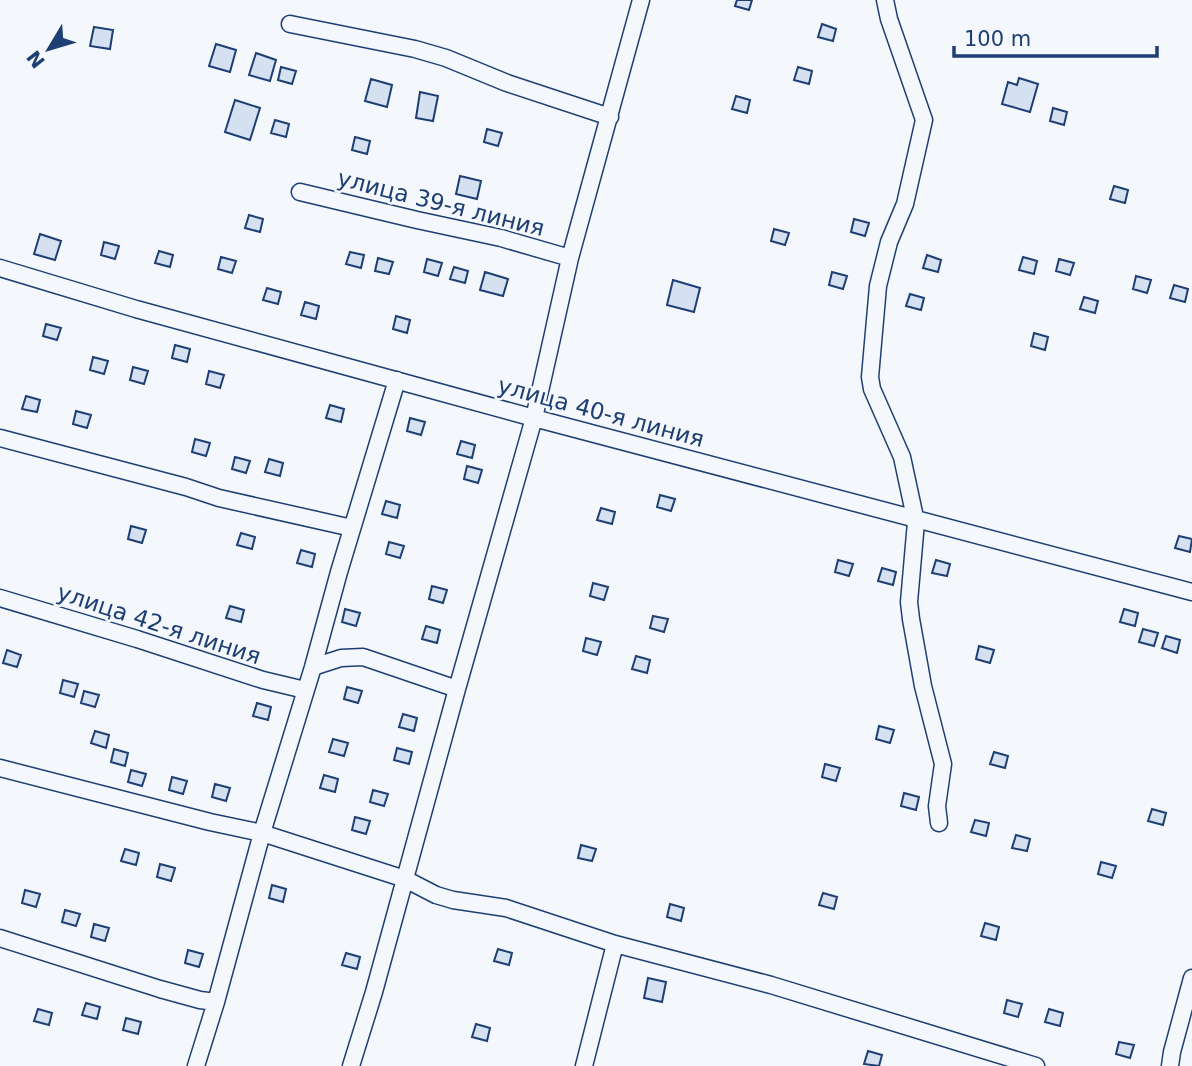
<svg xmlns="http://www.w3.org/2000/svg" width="1192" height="1066" viewBox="0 0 1192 1066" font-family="'DejaVu Sans',sans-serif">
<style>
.building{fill:#d5e0f0;stroke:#1d3f73;stroke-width:2}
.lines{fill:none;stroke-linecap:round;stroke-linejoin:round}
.minor-casing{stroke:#1d3f73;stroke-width:19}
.minor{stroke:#f4f7fb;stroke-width:16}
.labels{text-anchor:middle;stroke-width:5;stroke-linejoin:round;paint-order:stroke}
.street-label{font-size:23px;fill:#1d3f73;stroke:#f4f7fb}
</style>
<rect width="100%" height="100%" fill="#f4f7fb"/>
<path class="building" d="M737,0h15l-3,10 -14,-4z
M822,24l14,5 -3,12 -15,-4z
M94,27l19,3 -3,19 -20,-3z
M216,44l20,6 -6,22 -21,-6z
M256,53l20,7 -6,21 -21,-6z
M281,67l15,4 -4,13 -14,-4z
M798,67l14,4 -3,13 -15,-4z
M1019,78l19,6 -8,28 -28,-8 6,-22 9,3z
M371,79l21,6 -5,22 -22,-6z
M420,92l18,4 -5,25 -17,-3z
M736,96l14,4 -3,13 -15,-4z
M235,100l25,8 -10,32 -25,-8z
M1053,108l14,4 -3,13 -14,-4z
M275,120l14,4 -3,13 -15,-4z
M487,129l15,4 -4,13 -14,-4z
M355,137l15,4 -3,13 -15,-4z
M460,176l21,5 -4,18 -21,-5z
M1114,186l14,4 -3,13 -15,-4z
M249,215l14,4 -3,13 -15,-4z
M854,219l15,4 -4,13 -14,-4z
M774,229l15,4 -4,12 -14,-4z
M40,234l21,7 -6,19 -21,-6z
M104,242l15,4 -4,13 -14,-4z
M159,251l14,4 -3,12 -15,-4z
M350,252l14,3 -3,13 -15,-4z
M927,255l14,5 -3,12 -15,-4z
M221,257l15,4 -4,12 -14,-4z
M1023,257l14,4 -3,13 -15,-4z
M378,258l15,4 -4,12 -14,-3z
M427,259l15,4 -4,13 -14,-4z
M1059,259l15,4 -4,12 -14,-4z
M454,267l14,4 -3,12 -15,-4z
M485,272l23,7 -5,17 -23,-6z
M832,272l15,4 -4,13 -14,-4z
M1136,276l15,4 -4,13 -14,-4z
M673,280l27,8 -6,24 -27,-7z
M1174,285l14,4 -3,13 -15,-4z
M267,288l14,4 -3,12 -15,-4z
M910,294l14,4 -3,12 -15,-4z
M1084,297l14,4 -3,12 -15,-4z
M305,302l14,4 -3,13 -15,-4z
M396,316l14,4 -3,13 -14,-4z
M46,324l15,4 -4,12 -14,-4z
M1034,333l14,4 -3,13 -14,-4z
M175,345l15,4 -3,13 -15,-4z
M93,357l15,4 -4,13 -14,-4z
M133,367l15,4 -4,13 -14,-4z
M209,371l15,4 -4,13 -14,-4z
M26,396l14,4 -3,12 -15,-3z
M330,405l14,4 -3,13 -15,-4z
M76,411l15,4 -4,13 -14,-4z
M410,418l15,4 -4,13 -14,-4z
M195,439l15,4 -4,13 -14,-4z
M461,441l14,4 -3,13 -15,-4z
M235,457l15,4 -4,12 -14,-4z
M269,459l14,4 -3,13 -15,-4z
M467,466l15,4 -4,13 -14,-4z
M660,495l15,4 -4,12 -14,-4z
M386,501l14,4 -3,13 -15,-4z
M601,508l14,4 -3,12 -15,-4z
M131,526l15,4 -4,13 -14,-4z
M241,533l14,4 -3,12 -15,-4z
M1179,536l13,3 -2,13 -15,-4z
M389,542l15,4 -4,12 -14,-4z
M301,550l14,4 -3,13 -15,-4z
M838,560l15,4 -4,12 -14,-4z
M936,560l14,4 -3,12 -15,-3z
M882,568l14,4 -3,13 -15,-4z
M593,583l15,4 -4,13 -14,-4z
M432,586l15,4 -4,13 -14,-4z
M230,606l14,4 -3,12 -15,-4z
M345,609l15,4 -4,13 -14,-4z
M1124,609l14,4 -3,13 -15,-4z
M653,616l15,3 -4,13 -14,-4z
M426,626l14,4 -3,13 -15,-4z
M1143,629l15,4 -4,13 -15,-4z
M1166,636l14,4 -3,13 -15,-5z
M586,638l15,4 -4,13 -14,-4z
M979,646l15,4 -4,13 -14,-4z
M7,650l14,5 -4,12 -14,-4z
M636,656l14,4 -3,13 -15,-4z
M63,680l15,4 -4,13 -14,-4z
M347,687l15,4 -4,12 -14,-4z
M84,691l15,4 -4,12 -14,-4z
M257,703l14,4 -3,13 -15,-4z
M403,714l14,4 -3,13 -15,-4z
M879,726l15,4 -4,13 -14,-4z
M95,731l14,4 -3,13 -15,-5z
M333,739l15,4 -4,13 -15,-4z
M397,748l15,4 -3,12 -15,-4z
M114,749l14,4 -3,13 -14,-4z
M994,752l14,4 -3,12 -15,-4z
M825,764l15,4 -4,13 -14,-4z
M131,770l15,4 -4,12 -14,-4z
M324,775l14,4 -3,13 -15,-4z
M172,777l15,4 -4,13 -14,-4z
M215,784l15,4 -4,13 -14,-4z
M373,790l15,4 -4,12 -14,-4z
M904,793l15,4 -3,13 -15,-4z
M1152,809l14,4 -3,12 -15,-4z
M355,817l15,4 -4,13 -14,-4z
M975,820l14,3 -3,13 -15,-4z
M1016,835l14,4 -3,12 -15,-3z
M581,845l15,4 -4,12 -14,-3z
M125,849l14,4 -3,12 -15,-4z
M1101,862l15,4 -4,12 -14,-4z
M160,864l15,4 -4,13 -14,-4z
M272,885l14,4 -3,13 -14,-4z
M25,890l15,4 -4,13 -14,-4z
M823,893l14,4 -3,12 -15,-4z
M670,904l14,4 -3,13 -14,-4z
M65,910l15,4 -4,12 -14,-4z
M985,923l14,4 -3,13 -15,-4z
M94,924l15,4 -4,13 -14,-4z
M498,949l14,4 -3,12 -15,-4z
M188,950l15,4 -4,13 -14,-4z
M346,953l14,4 -3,12 -15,-4z
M648,978l18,4 -4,20 -18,-4z
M1007,1000l15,4 -4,13 -14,-4z
M86,1003l14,4 -3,12 -15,-4z
M38,1009l14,4 -3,12 -15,-4z
M1049,1009l14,4 -3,13 -15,-4z
M126,1018l15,4 -3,12 -15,-4z
M476,1024l14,4 -3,13 -15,-4z
M1119,1042l15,3 -4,13 -14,-4z
M868,1051l14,4 -3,11 -15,-2z"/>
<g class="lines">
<g class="minor-casing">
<path id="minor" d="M885,0l4,19 35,101 -19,84 -16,38 -11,44 -8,91 2,12 30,68 14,65 -7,80 2,17 12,67 20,78 -6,42 2,17
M290,24l125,25 31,9 61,25 103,34
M300,192l117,28 84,18 69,20
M0,268l136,41 398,109 658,174
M0,438l186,49 33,11 133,30
M0,598l137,41 126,41 42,10
M313,667l28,-9 22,-1 94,32
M0,768l210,54 52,11 143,46 31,16 17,5 53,8 109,36 156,41 265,81
M0,938l160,51 40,11 16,2
M196,1066l20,-64 46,-169 51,-166 26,-95 58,-192
M351,1066l23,-74 83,-303 77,-271 36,-160 71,-258
M584,1066l31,-122
M1170,1066l2,-14 20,-74"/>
</g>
<use href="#minor" class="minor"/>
</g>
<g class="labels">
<g class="street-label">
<text transform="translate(441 203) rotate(14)" y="8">улица 39-я линия</text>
<text transform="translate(601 412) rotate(15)" y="8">улица 40-я линия</text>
<text transform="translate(159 624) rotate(18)" y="8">улица 42-я линия</text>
</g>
</g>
<g transform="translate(49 49) rotate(232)" stroke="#f4f7fb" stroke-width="5" paint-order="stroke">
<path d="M0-5L12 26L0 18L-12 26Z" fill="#1d3f73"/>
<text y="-10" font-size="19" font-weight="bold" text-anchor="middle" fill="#1d3f73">N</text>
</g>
<path d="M954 46v10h203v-10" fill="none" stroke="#1d3f73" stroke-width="3.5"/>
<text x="964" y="46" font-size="21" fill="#1d3f73" stroke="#f4f7fb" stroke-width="5" paint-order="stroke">100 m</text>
</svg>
